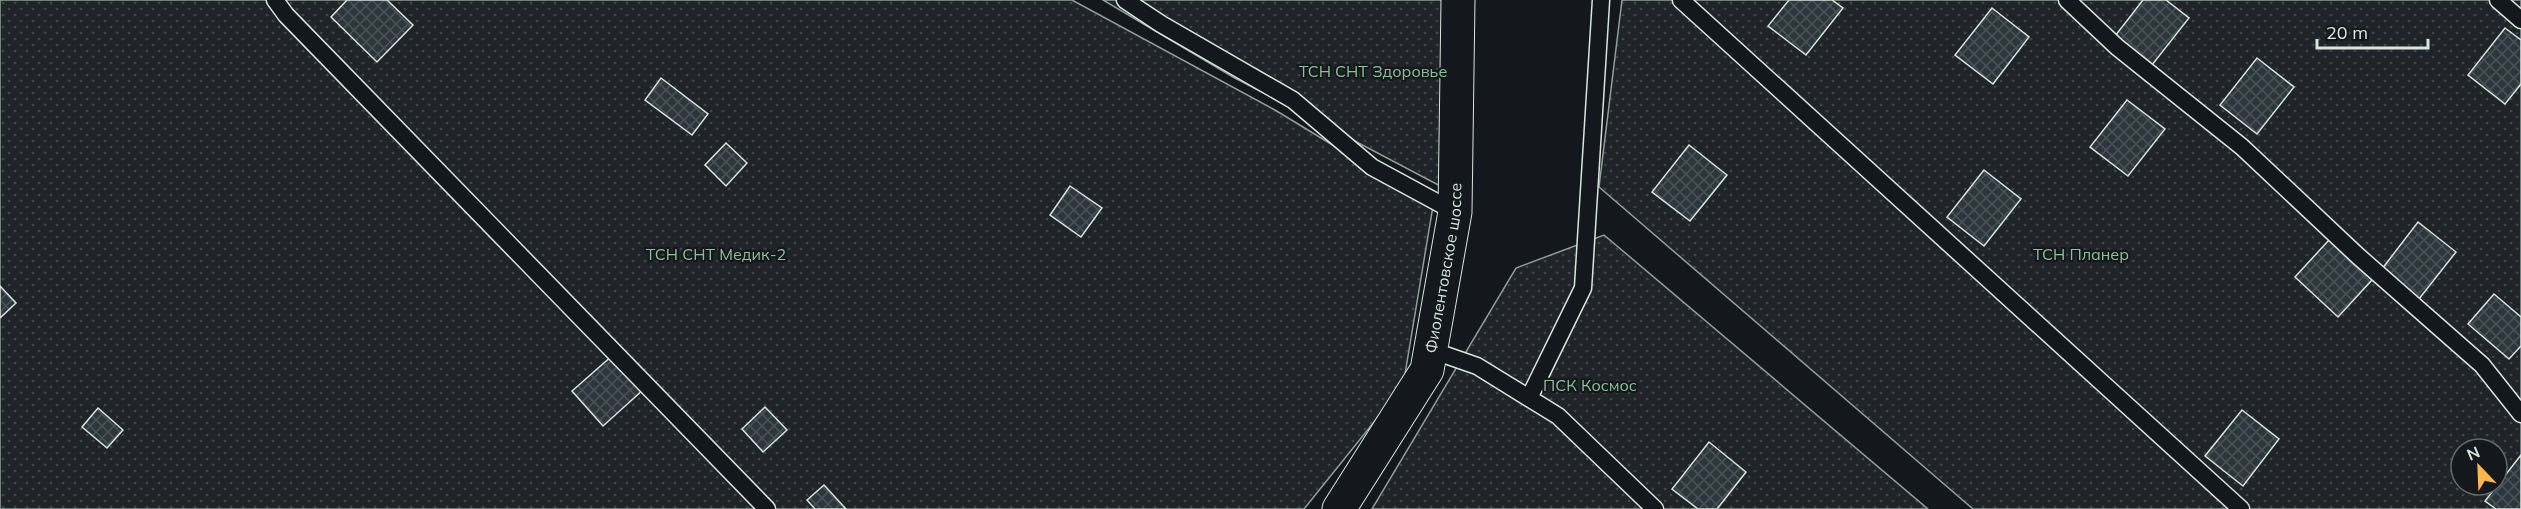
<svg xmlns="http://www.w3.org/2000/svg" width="2521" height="509" viewBox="0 0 2521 509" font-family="Mulish,sans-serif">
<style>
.grass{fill:url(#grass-dots);stroke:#939e99;stroke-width:1.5;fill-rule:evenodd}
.building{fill:url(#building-cross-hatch);stroke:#d8e6dc;stroke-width:1.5}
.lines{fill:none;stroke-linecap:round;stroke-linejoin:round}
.service-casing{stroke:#d8e6dc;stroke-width:19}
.secondary-casing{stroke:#d8e6dc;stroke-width:35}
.service{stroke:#14181c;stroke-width:16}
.secondary{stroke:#14181c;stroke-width:33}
.labels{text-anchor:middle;stroke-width:4.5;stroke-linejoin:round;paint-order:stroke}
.park-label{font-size:16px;fill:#8ac095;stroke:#14181c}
.street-label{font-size:16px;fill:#d8e6dc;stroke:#14181c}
</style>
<defs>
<pattern id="grass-dots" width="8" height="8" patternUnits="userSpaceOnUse" patternTransform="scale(1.5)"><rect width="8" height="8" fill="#202428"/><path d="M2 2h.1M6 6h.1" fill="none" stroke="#404447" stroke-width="1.8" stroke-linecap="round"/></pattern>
<pattern id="building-cross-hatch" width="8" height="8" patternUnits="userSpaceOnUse" patternTransform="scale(1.5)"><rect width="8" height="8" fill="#2c363c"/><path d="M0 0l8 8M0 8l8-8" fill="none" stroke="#4a5358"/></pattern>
</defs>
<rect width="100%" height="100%" fill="#14181c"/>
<path class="grass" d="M0,0h1072l203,110 158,96 -30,180 -99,123h-1304z
M1103,0h341v188l-211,-111z
M1622,0h899v509h-548l-374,-322zM2461,449h36v36h-36z
M1604,235l324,274h-556l144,-241z"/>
<path class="building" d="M347,0h40l26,25 -36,37 -46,-45z
M1832,0l11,8 -37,47 -38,-29 21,-26z
M2143,0h23l23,18 -37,47 -37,-29z
M1992,8l37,29 -36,47 -38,-29z
M2505,28l16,12v44l-16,20 -37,-29z
M2257,58l37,29 -37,47 -37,-29z
M661,78l47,36 -16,21 -47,-35z
M2127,100l38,29 -37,47 -38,-29z
M726,143l21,20 -21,23 -21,-21z
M1689,145l38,30 -37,46 -38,-29z
M1984,170l37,29 -37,47 -37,-29z
M1070,186l32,22 -21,29 -31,-22z
M2418,222l38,30 -37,47 -37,-30z
M2329,240l43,40 -34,37 -43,-40z
M0,286l16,17 -16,15z
M2494,294l27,23v29l-12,13 -41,-35z
M613,355l31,34 -41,37 -31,-35z
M765,407l22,23 -24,22 -21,-23z
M98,408l25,22 -16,18 -25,-21z
M2242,410l37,29 -36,47 -38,-30z
M1709,442l37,30 -29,37h-19l-26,-20z
M2521,455v54h-25l-11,-8z
M824,485l22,24h-31l-8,-9z"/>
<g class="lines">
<g class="service-casing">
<path id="service" d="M275,0l11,15 481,494
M1125,0l36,24 132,76 79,67 83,45
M1681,0l560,509
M2067,0l50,47 125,100 116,109 124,109 39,49
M2498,0l23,20
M1431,350l46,16 81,50 97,93
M1529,398l54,-110 18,-288"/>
</g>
<g class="secondary-casing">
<g id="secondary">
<path id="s1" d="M1339,509l88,-139 28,-158 3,-212"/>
</g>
</g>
<use href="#service" class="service"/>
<use href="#secondary" class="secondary"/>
</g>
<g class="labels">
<g class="park-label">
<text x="1373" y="77">ТСН СНТ Здоровье</text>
<text x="716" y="260">ТСН СНТ Медик-2</text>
<text x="2081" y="260">ТСН Планер</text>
<text x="1590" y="391">ПСК Космос</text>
</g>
<g class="street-label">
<text dy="6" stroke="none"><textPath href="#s1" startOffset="268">Фиолентовское шоссе</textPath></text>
</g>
</g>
<g transform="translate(2479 467) rotate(337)"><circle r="28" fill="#14181c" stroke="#626a69" stroke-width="1.5"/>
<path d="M0-4.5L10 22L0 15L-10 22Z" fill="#ffb74d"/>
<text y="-9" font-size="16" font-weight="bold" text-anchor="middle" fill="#d8e6dc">N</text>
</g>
<path d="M2317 39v9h111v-9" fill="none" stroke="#d8e6dc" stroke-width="3"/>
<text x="2326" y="39" font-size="18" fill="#d8e6dc" stroke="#14181c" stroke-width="4.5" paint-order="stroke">20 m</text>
</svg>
